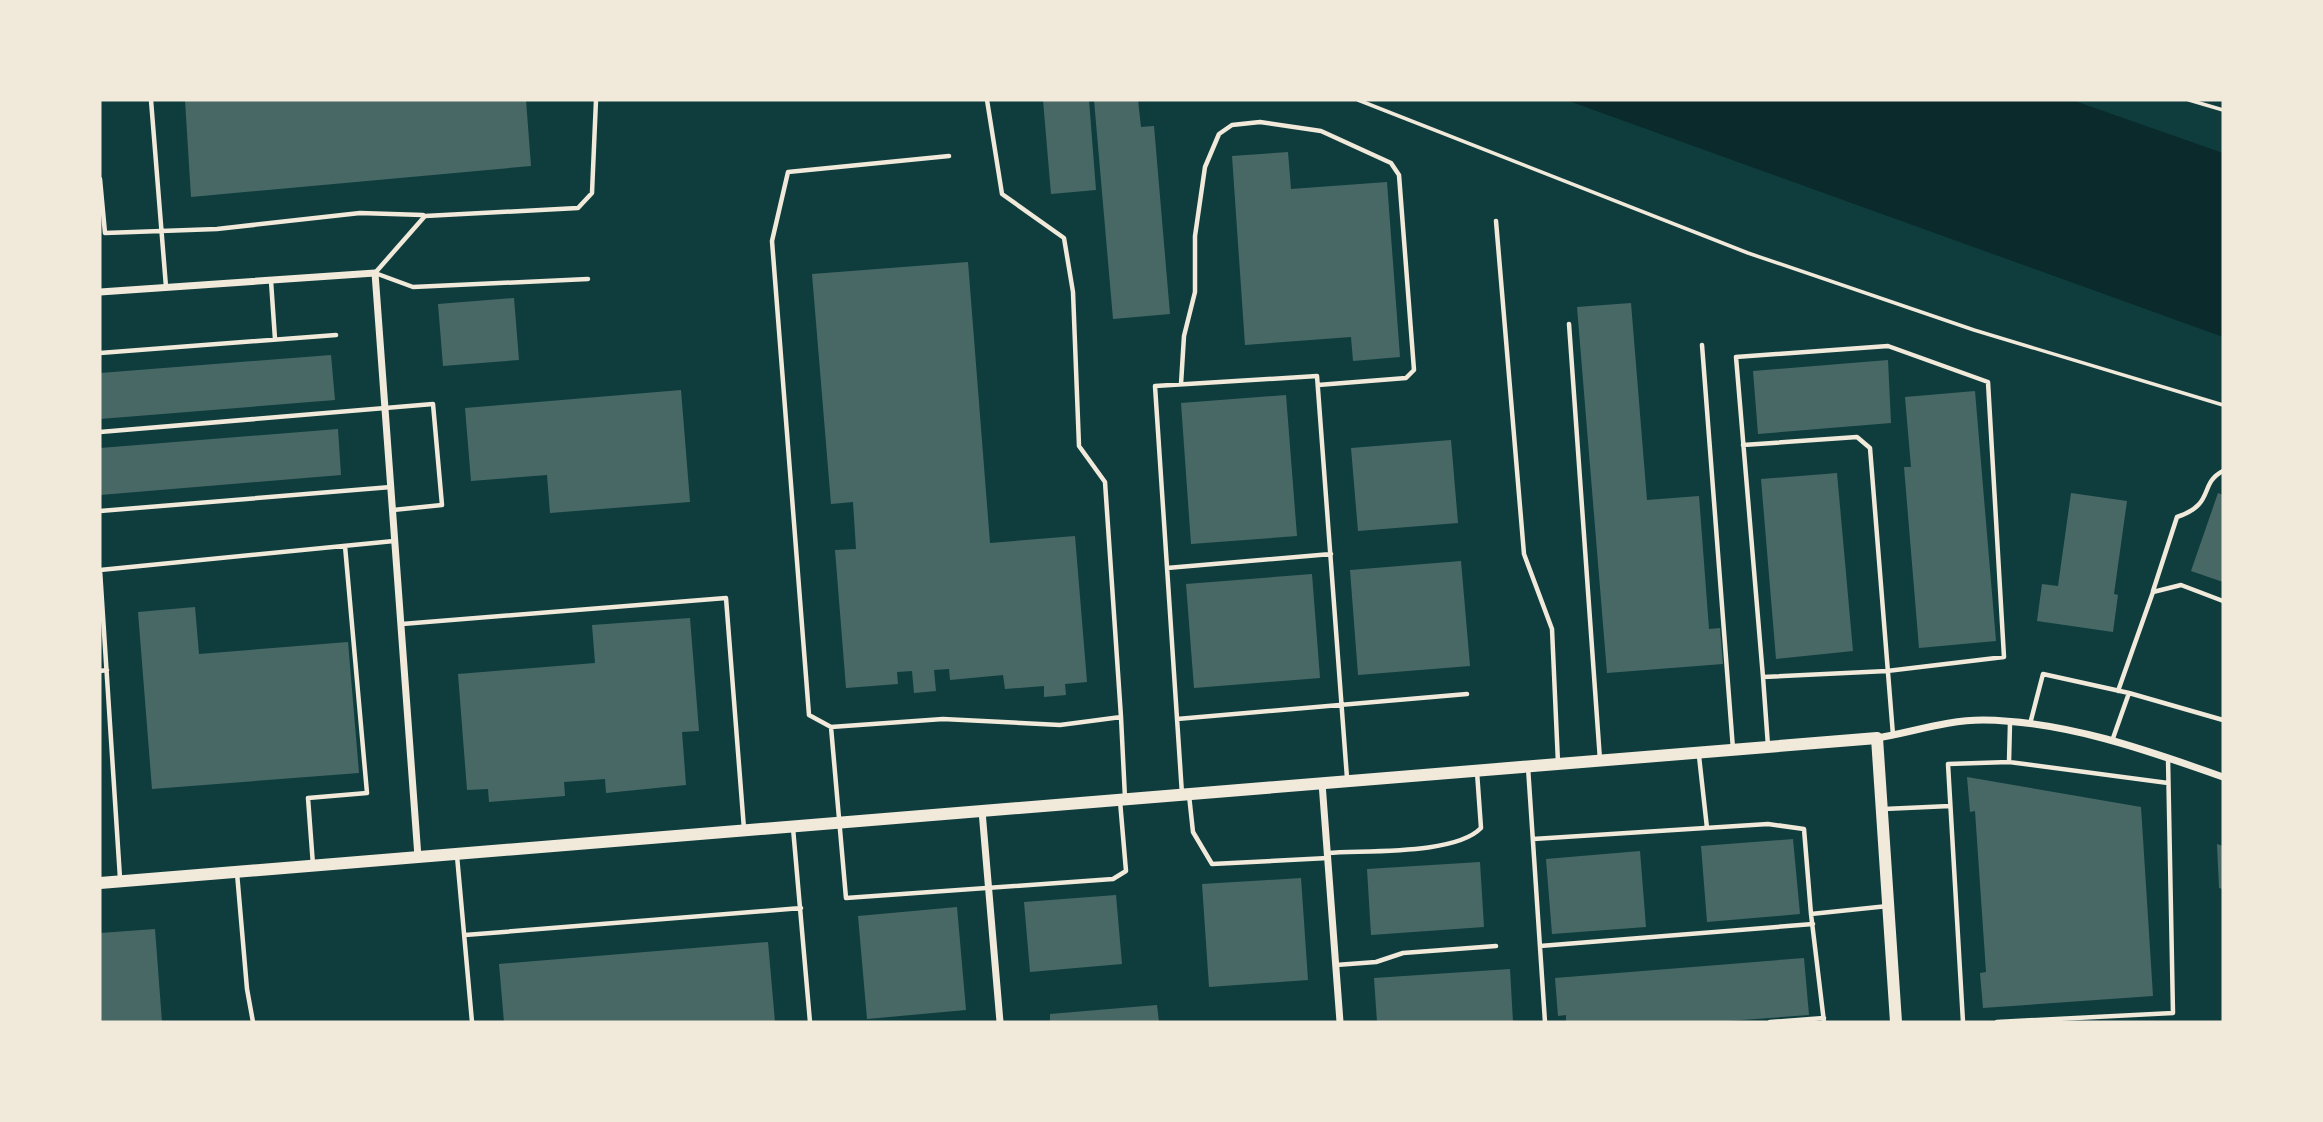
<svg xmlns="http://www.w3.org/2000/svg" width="2323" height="1122" viewBox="0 0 2323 1122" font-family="'Nunito Sans',sans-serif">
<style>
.water{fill:#0a2a2b}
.building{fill:#486865}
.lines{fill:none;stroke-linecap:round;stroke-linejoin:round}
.path{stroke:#f1e9da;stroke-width:3.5}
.service{stroke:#f1e9da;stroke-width:4.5}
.minor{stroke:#f1e9da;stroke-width:7}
.tertiary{stroke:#f1e9da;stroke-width:12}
</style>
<rect width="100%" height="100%" fill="#0f3d3e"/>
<path class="water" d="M1566,100h506l151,53v184z"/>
<path class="building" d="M185,100h341l5,66 -340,31z
M1043,100h46l7,90 -45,4z
M1094,100h44l3,27 13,-1 16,188 -57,5z
M1288,152l3,37 96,-7 13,175 -47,4 -2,-24 -106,8 -13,-189z
M968,262l22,281 85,-7 12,146 -22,2 1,11 -22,2v-11l-39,3 -2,-14 -53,5 -1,-11 -15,1 2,21 -22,2 -2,-22 -15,1 1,12 -52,4 -11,-138 21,-1 -3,-47 -22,2 -19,-230z
M514,298l5,62 -76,6 -5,-62z
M1631,303l16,197 52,-4 10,133 11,-1 3,36 -116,9 -30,-366z
M331,355l4,45 -235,19v-46z
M1888,360l3,63 -133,11 -5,-63z
M681,390l9,112 -140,11 -3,-38 -76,6 -6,-73z
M1975,391l21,250 -77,7 -15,-181h7l-6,-70z
M1286,395l11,141 -106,8 -10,-141z
M338,429l3,46 -241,20v-47z
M1451,440l7,83 -100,8 -7,-83z
M1837,473l16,178 -77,8 -15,-180z
M2071,493l56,8 -13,93 4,1 -5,37 -76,-11 5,-37 16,2z
M2218,493l5,2v87l-32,-11z
M1461,561l9,105 -112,9 -8,-105z
M1312,574l8,104 -126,10 -8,-104z
M195,607l4,47 149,-12 11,131 -207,16 -14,-177z
M690,618l9,113 -17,1 4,53 -80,8 -1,-14 -41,3 1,14 -76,6 -1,-13 -21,1 -9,-116 137,-11 -3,-38z
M1967,777l174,30 12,189 -170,12 -3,-35 6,-1 -11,-161 -5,1z
M1793,839l7,75 -93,8 -6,-76z
M2217,844l6,2v43l-4,-1z
M1640,851l6,76 -94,7 -6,-75z
M1480,862l4,65 -113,8 -4,-66z
M1301,878l7,102 -99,7 -7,-103z
M1116,895l6,69 -92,8 -6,-70z
M957,907l9,103 -99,9 -9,-103z
M155,929l7,93h-62v-89z
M768,942l7,80h-271l-5,-58z
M1804,958l5,57 -95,7h-148v-7l-8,1 -3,-38z
M1510,969l3,53h-136l-3,-44z
M1157,1005l2,17h-109v-8z"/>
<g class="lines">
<path class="path" d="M1358,100l390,153 226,77 249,75
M2189,100l34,10"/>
<path class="service" d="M151,100l15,187
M987,100l15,94 62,44 9,54 6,154 26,36 16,235
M100,179l5,54 112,-4 143,-16 63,2
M1496,221l28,333 28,75 6,134
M588,279l-175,8 -38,-14 50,-57 153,-8 14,-15 4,-93
M271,281l4,58
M1569,324l31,436
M1702,345l31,404
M1888,346l100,36 16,275 -117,14 -124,6 -27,-320z
M100,353l236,-18
M1181,384l3,-48 11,-44v-56l10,-69 14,-33 13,-9 28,-3 61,9 70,32 8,12 15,195 -8,8 -88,7
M100,432l333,-28 9,101 -49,5
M1743,445l114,-8 13,11 23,287
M100,511l291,-24
M1167,568l164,-14
M2153,591l24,-74c39,-13 21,-33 46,-46
M402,624l324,-26 18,231
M100,671l7,-1
M1763,677l5,69
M2118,691l35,-99 28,-7 42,16
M2129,693l94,27
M1177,719l290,-25
M2010,723l-1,39 159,21
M2030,724l13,-50 86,19 -17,48
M831,727l-22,-12 -37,-474 16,-69 161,-16
M1699,756l8,72
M1528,767l17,255
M1182,794l-27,-408 162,-10 30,402
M1189,795l4,37 19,32 116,-6
M1120,801l6,70 -13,8 -267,19 -15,-171 112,-8 117,6 61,-8 4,81
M1884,809l66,-3
M793,828l17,194
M1533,839l235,-15 36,5 7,85
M1328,853c38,-3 127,2 153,-25l-4,-56
M457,856l15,166
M313,865l-5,-67 59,-5 -22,-247
M237,873l10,116 6,33
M120,878l-20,-308 294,-29
M465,935l336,-27
M1540,946l273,-22
M1336,965l40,-3 27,-9 93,-7
M1770,1022l54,-4
M1824,1022l-13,-108 77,-8
M1963,1022l-15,-258 61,-2
M1997,1022l176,-9 -5,-255"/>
<path class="minor" d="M100,292l275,-19 43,584
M1877,738c36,-6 70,-18 106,-18 82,1 164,30 240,57
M1322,783l18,239
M982,811l18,211"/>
<path class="tertiary" d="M100,883l1777,-145 19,284"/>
</g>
<rect width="2323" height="1122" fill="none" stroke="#f1e9da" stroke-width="203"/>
</svg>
